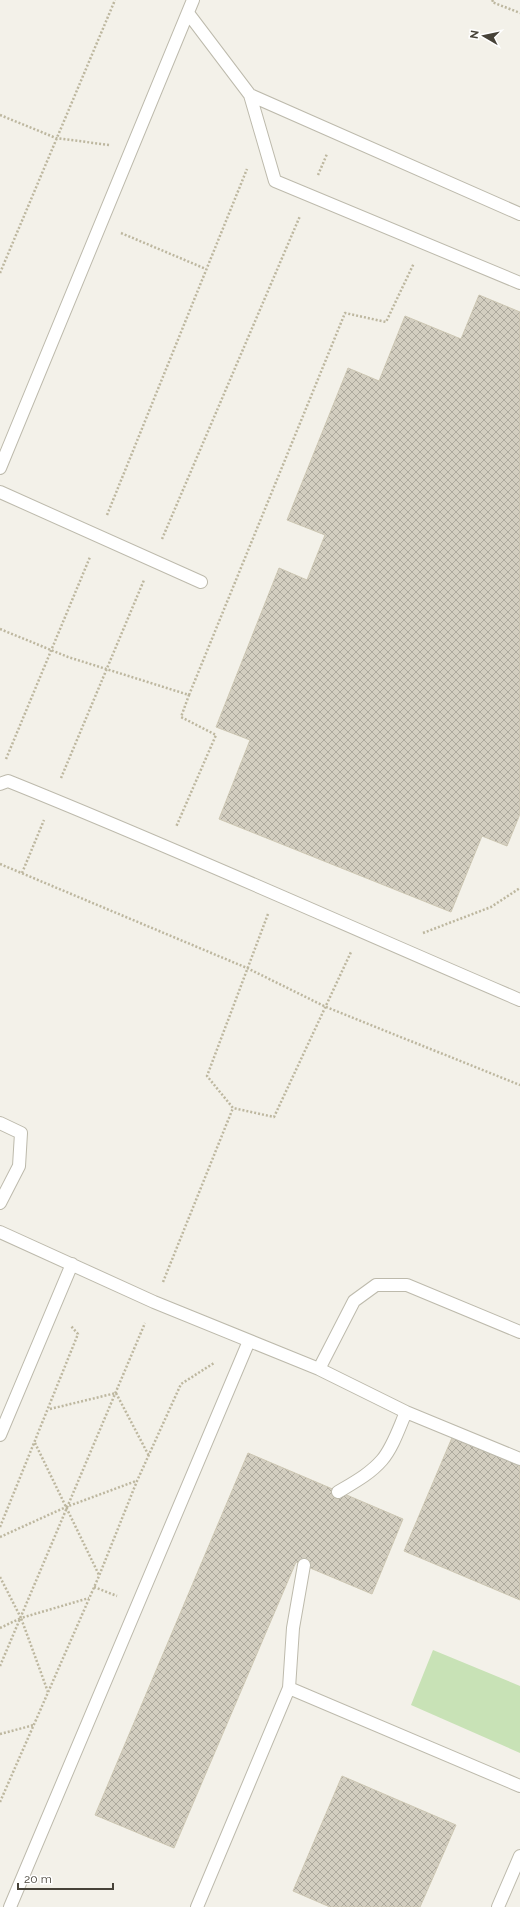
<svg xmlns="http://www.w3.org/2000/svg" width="520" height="1907" viewBox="0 0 520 1907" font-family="Raleway,sans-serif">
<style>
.garden{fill:#c8e2b6}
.building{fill:url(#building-cross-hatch);stroke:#cdc7b3}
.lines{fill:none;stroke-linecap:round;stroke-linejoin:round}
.lane-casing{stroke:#bdbaac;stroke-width:14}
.path{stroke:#bdb79f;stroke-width:2.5;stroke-dasharray:2 2;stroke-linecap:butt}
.lane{stroke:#fff;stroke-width:12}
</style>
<defs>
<pattern id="building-cross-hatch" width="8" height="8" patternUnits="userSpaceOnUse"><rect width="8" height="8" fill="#d3cec0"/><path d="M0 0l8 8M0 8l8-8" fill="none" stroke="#ada99d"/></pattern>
</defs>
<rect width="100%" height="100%" fill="#f3f1e9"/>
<path class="garden" d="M433,1650l87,36v67l-109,-48z"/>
<path class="building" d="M479,295l41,17v502l-13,32 -25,-10 -31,76 -232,-93 31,-79 -34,-13 63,-159 28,12 18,-45 -38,-15 61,-152 31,13 26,-65 56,23z
M454,1433l66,29v138l-116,-49z
M248,1453l155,66 -31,75 -76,-32 -122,286 -79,-33z
M342,1776l114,49 -36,82h-90l-37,-16z"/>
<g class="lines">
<g class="lane-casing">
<path id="lane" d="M188,13l62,82 270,119
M250,95l25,86 245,102
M0,468l193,-468
M0,492l201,90
M0,784l8,-3c172,69 341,146 512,219
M0,1123l21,10 -2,33 -19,37
M0,1232l154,70 165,67 87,43 114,47
M319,1369l35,-68 22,-16h31l113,47
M0,1435l72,-171
M338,1492c15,-9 32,-18 44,-32 11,-13 17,-32 24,-48
M289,1688l4,-60 11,-63
M10,1907l239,-566
M197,1907l92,-219 231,98
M498,1907l22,-51"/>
</g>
<path class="path" d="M493,0l-1,2 28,11
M0,115l56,23 53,7
M318,175l9,-21
M121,233l85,36
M0,273l115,-273
M107,515l140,-346
M162,539l138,-323
M0,629l68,28 121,38 -8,22 35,18 -40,92
M189,695l156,-382 41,9 28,-59
M6,759l84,-202
M61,778l83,-198
M0,864l247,104 79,39 194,78
M22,873l22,-53
M268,914l-61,162 26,32 41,9 77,-165
M423,933l68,-26 29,-19
M163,1282l70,-174
M50,1409l66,-16 33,63
M35,1443l64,132
M0,1527l78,-193 -7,-8
M0,1537l66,-30 70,-26
M0,1577l21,41 68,-20
M94,1587l23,9
M0,1628l21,-10 27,74
M0,1666l145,-343
M0,1734l34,-9
M0,1802l99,-226 38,-95 44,-97 33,-21"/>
<use href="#lane" class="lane"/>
</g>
<g transform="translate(484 36) rotate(279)" stroke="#ffffff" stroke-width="3" paint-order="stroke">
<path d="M0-3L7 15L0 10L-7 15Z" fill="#464238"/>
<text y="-6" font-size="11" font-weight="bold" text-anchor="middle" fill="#464238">N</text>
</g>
<path d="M18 1883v6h95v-6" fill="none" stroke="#464238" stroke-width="2"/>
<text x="24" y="1883" font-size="12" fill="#464238" stroke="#ffffff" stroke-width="3" paint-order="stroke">20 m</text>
</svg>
